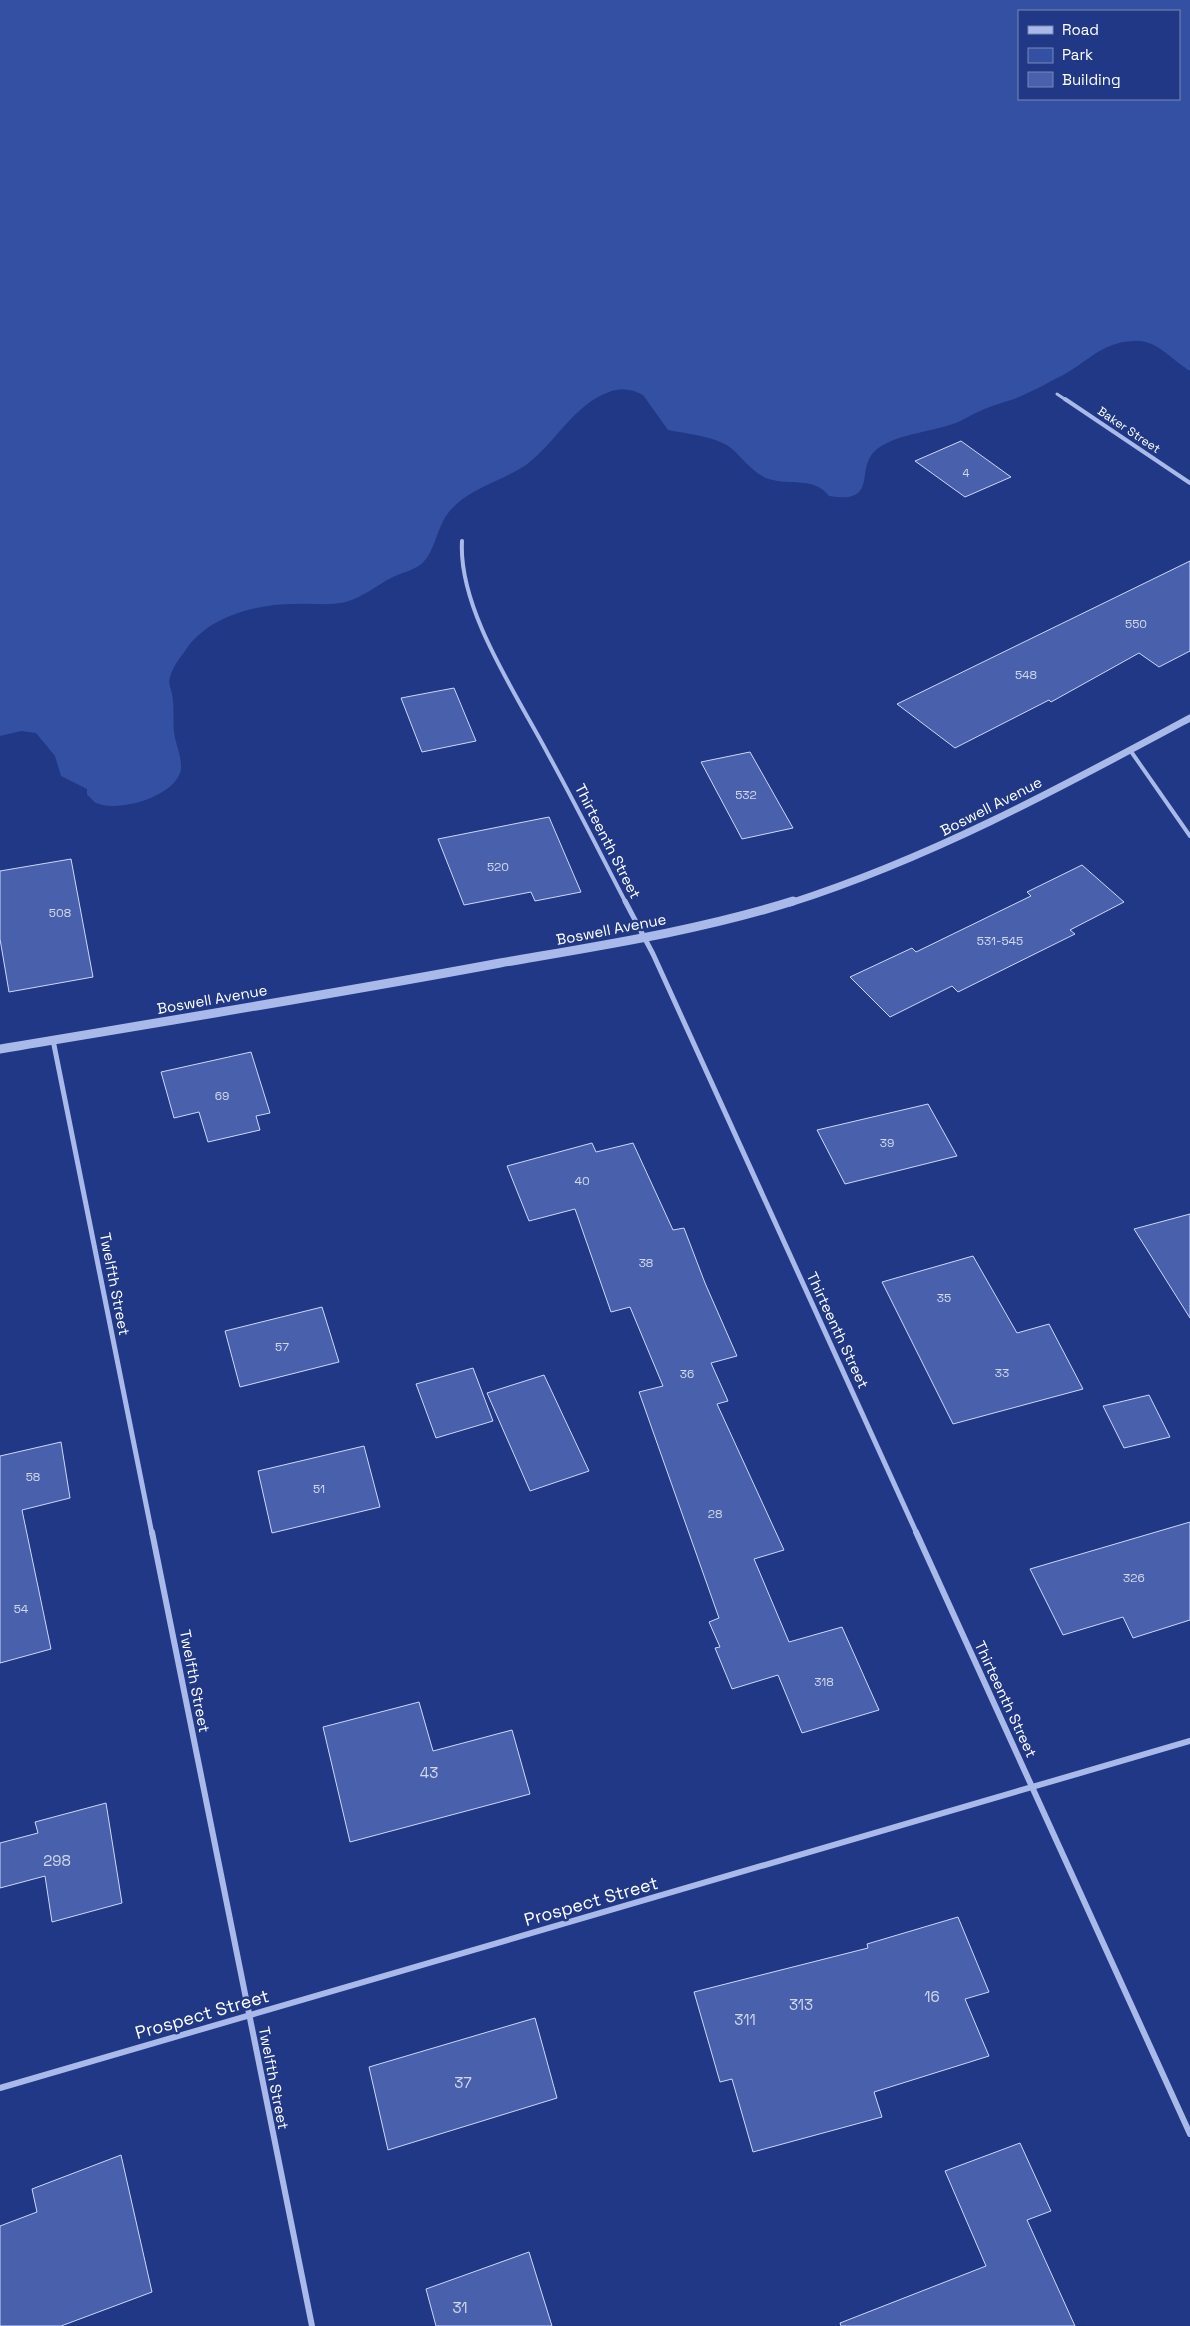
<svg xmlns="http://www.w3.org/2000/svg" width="1190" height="2326" viewBox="0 0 1190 2326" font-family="'Space Grotesk',sans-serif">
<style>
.green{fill:#3450a2;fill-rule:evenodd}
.building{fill:#4961ad;stroke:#cdd8f7}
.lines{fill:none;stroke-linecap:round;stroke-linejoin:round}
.minor-far3{stroke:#a9b9e9;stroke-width:3}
.minor-far2{stroke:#a9b9e9;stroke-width:4}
.minor-far1{stroke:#a9b9e9;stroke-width:5}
.minor{stroke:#a9b9e9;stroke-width:6}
.tertiary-far1{stroke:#a9b9e9;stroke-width:7}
.tertiary{stroke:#a9b9e9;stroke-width:9}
.labels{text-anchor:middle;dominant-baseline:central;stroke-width:5;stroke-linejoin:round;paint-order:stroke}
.far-number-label{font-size:11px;fill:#d2d8ea}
.far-street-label{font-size:12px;fill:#fff;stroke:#203885}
.number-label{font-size:12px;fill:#d2d8ea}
.street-label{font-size:15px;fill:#fff;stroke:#203885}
.near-number-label{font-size:15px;fill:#d2d8ea}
.near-street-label{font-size:18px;fill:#fff;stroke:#203885}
</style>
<rect width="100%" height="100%" fill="#203885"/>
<path class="green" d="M0,0h1190v371c-17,-10 -34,-32 -56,-30 -35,1 -48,24 -77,37 -12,7 -25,13 -38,19 -13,5 -27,8 -39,14 -8,3 -16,9 -24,12 -24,9 -54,10 -76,24 -29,18 3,58 -51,49 -16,-20 -38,-10 -60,-17 -16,-5 -26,-21 -38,-31 -16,-12 -44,-14 -63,-18l-25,-35c-10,-6 -23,-8 -34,-3 -36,13 -54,52 -83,73 -25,17 -62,24 -80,51 -9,13 -12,39 -26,49 -8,6 -20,8 -29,13 -15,8 -28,19 -45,24 -18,4 -34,1 -52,2 -37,0 -84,12 -107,44 -6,9 -15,19 -17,30 -2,5 1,11 2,16 3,14 0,29 3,44 2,8 7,22 6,31 -4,27 -62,44 -85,34 -3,-2 -6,-6 -9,-8v-6l-26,-13 -6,-20 -19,-23 -15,-2 -21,5zM1179,11v88h-160v-88z"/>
<path class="building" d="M961,441l50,36 -46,20 -50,-36z
M1190,561v90l-31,16 -20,-14 -88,49 -2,-2 -94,48 -58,-44z
M454,688l22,53 -54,11 -21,-54z
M750,752l43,76 -51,11 -41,-77z
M549,817l32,75 -46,9 -4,-9 -67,13 -26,-66z
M71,859l22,118 -84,15 -9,-53v-68z
M1082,865l42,37 -54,28 5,4 -117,58 -6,-6 -62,31 -40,-40 62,-29 4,4 115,-56 -4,-4z
M251,1052l19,61 -14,3 4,14 -52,12 -9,-30 -25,6 -13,-46z
M928,1104l29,52 -112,28 -28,-54z
M592,1143l4,9 37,-9 40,87 11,-2 21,55 32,73 -26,7 17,38 -11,3 67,146 -30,9 35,83 53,-15 37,83 -77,23 -24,-58 -46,14 -17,-41 5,-1 -11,-25 10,-4 -80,-226 24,-6 -33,-79 -19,5 -36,-103 -46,12 -22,-55z
M1190,1214v104l-56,-89z
M973,1256l44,77 32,-9 34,65 -130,35 -71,-142z
M322,1307l17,55 -99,25 -15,-56z
M473,1368l20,53 -57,17 -20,-54z
M544,1375l45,96 -59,20 -43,-98z
M1149,1395l21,42 -46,11 -21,-42z
M61,1442l9,56 -48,12 29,139 -51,14v-207z
M364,1446l16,61 -108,26 -14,-62z
M1190,1522v98l-57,18 -10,-21 -60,18 -33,-66z
M419,1702l14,49 79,-21 18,64 -180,48 -27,-115z
M106,1803l16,100 -70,19 -7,-46 -45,12v-45l38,-10 -3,-11z
M958,1917l31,75 -24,7 24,57 -115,36 8,25 -129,35 -21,-73 -12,3 -26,-90 174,-44 -1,-4z
M535,2018l22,80 -169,52 -19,-83z
M1020,2143l31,68 -24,9 48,106h-234l-1,-3 146,-57 -41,-95z
M121,2155l31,137 -91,34h-61v-100l37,-14 -5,-23z
M529,2252l23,74h-116l-10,-37z"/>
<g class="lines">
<path class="minor-far3" d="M1057,394l9,6"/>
<path class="minor-far2" d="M1065,399l125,84
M462,541c-4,68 55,154 86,213 27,49 52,99 78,149
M1130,750l60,86"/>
<path class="minor-far1" d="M625,901l28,53 264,580
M53,1040l99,494"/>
<path class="minor" d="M152,1532l160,794
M916,1532l274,602
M0,2088l1190,-347"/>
<path class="tertiary-far1" d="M790,903c141,-45 270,-115 400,-185"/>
<path class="tertiary" d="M0,1049c167,-28 334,-55 500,-86 98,-17 198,-32 293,-62"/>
</g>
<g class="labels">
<g class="far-number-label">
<text x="966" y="473">4</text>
</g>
<g class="far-street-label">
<text transform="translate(1129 430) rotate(34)">Baker Street</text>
</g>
<g class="number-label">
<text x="1136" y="624">550</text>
<text x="1026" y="675">548</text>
<text x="746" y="795">532</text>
<text x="498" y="867">520</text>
<text x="60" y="913">508</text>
<text x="1000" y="941">531-545</text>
<text x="222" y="1096">69</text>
<text x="887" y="1143">39</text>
<text x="582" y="1181">40</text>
<text x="646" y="1263">38</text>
<text x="944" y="1298">35</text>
<text x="282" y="1347">57</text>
<text x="1002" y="1373">33</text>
<text x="687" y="1374">36</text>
<text x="33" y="1477">58</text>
<text x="319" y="1489">51</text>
<text x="715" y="1514">28</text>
<text x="1134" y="1578">326</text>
<text x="21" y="1609">54</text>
<text x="824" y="1682">318</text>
</g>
<g class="street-label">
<text transform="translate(991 806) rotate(-27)">Boswell Avenue</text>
<text transform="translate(608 841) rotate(63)">Thirteenth Street</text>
<text transform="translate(611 929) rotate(-11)">Boswell Avenue</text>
<text transform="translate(212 999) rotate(-10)">Boswell Avenue</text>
<text transform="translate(115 1284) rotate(79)">Twelfth Street</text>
<text transform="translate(838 1330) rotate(65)">Thirteenth Street</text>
<text transform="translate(195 1681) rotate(79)">Twelfth Street</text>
<text transform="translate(1006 1699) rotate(65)">Thirteenth Street</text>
<text transform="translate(274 2078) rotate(79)">Twelfth Street</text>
</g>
<g class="near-number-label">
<text x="429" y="1772">43</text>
<text x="57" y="1860">298</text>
<text x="932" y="1996">16</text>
<text x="801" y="2004">313</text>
<text x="745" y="2019">311</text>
<text x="463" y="2082">37</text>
<text x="460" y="2307">31</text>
</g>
<g class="near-street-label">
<text transform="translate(591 1901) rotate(-16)">Prospect Street</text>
<text transform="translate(202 2014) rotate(-16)">Prospect Street</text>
</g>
</g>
<rect x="1018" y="10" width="162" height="90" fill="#203885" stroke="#7988b6"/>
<rect x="1028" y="26" width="25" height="8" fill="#a9b9e9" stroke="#7988b6"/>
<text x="1062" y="35" font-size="15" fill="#ffffff">Road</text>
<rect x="1028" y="48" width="25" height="15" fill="#3450a2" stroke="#7988b6"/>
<text x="1062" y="60" font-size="15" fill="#ffffff">Park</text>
<rect x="1028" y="72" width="25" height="15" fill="#4961ad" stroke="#7988b6"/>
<text x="1062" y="85" font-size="15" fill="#ffffff">Building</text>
</svg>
